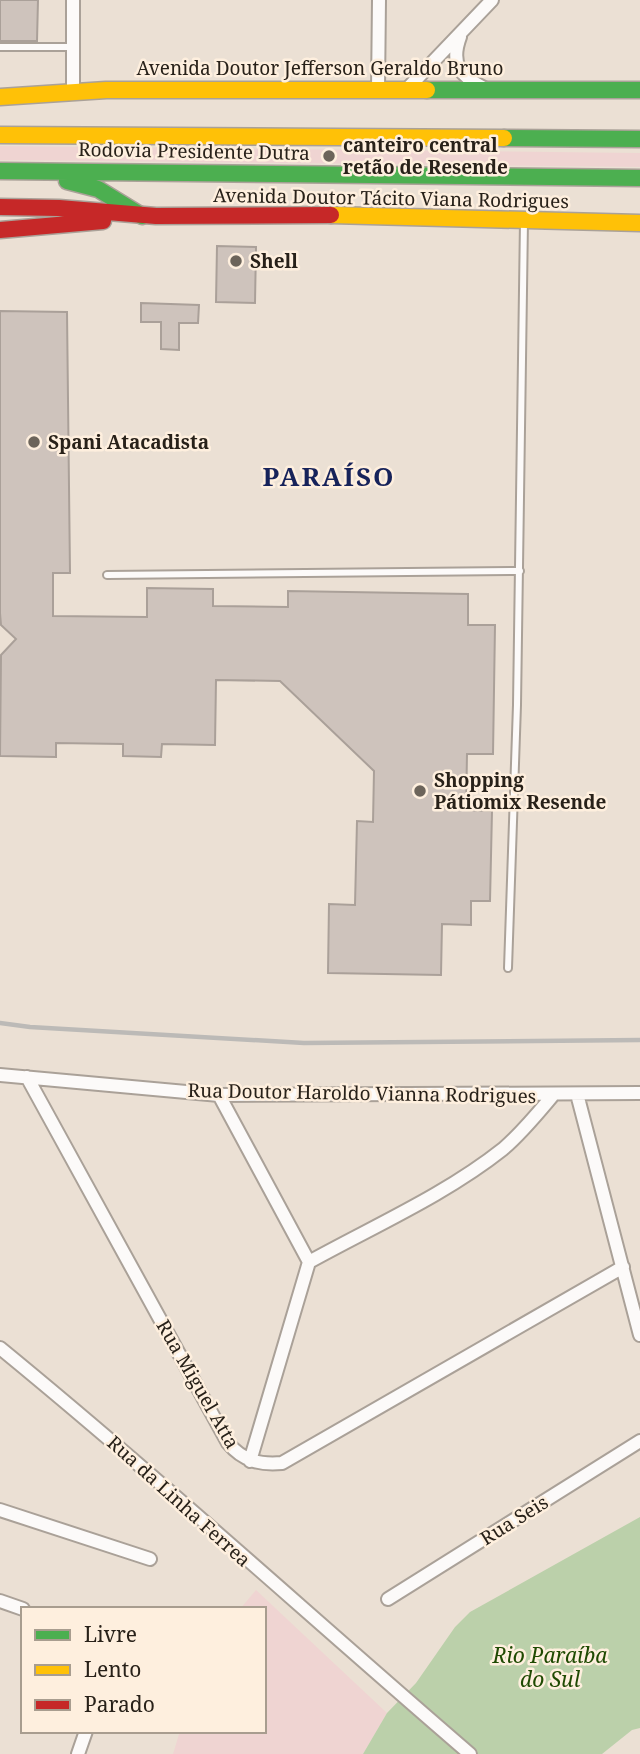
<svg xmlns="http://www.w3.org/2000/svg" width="640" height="1754" viewBox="0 0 640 1754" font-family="'Noto Serif',serif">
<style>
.green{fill:#efd4d2}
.water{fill:#bbd0aa}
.building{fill:#cec3bc;stroke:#aaa099;stroke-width:2}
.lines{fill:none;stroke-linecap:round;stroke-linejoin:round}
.lane-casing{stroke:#aaa198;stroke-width:10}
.street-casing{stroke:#aaa198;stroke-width:16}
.fast-casing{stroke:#aaa198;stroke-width:19}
.slow-casing{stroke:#aaa198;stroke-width:19}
.jam-casing{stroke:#aaa198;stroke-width:19}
.lane{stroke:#fcfaf9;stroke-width:6}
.street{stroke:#fcfaf9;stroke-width:12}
.fast{stroke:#4caf50;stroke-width:16}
.slow{stroke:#ffc107;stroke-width:16}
.jam{stroke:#c62828;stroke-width:16}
.rail{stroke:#bcbab7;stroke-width:4.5}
.poi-dot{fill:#6c645a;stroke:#feefde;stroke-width:2.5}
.labels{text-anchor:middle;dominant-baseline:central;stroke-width:5;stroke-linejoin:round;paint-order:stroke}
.street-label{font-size:19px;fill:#282119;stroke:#feefde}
.poi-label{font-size:19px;font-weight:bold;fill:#282119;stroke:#feefde;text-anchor:start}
.water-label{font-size:21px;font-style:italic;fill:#1f4a02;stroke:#feefde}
.district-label{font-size:26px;font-weight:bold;letter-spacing:2px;fill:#17235a;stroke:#feefde}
</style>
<rect width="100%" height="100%" fill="#ebe0d4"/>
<path class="green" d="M0,146l640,7v14l-640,-7z
M256,1590l131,123 -24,41h-190l7,-23h84v-122h-24z"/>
<path class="water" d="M640,1517v211l-8,2 -30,24h-239l24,-41 29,-30 39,-56 15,-15z"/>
<path class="building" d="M0,0h38l-1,41h-37z
M217,246l39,1 -1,56 -39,-1z
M141,303l58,2 -1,18h-19v27l-18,-1v-27h-20z
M0,311l67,1 3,261h-17v43l94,1v-29l66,1v17l75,1v-16l180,3v31h27l-2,129h-26l-1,56 26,1 -2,90h-19v24l-29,-1 -1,51 -113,-2 1,-69 26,1 2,-84 16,1 1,-51 -94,-90 -64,-1 -1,65 -53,-1 -1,13 -38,-1v-12l-67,-1v14l-56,-1 1,-101 15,-16 -15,-14 -1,-12z"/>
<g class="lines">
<g class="lane-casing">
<path id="lane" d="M0,47h73
M107,575l413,-4
M508,968l9,-263 7,-484"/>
</g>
<g class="street-casing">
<path id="street" d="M460,37c-10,27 0,39 24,51
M408,88l84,-88
M378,90l1,-90
M73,91v-91
M0,1075l219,20 421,-2
M27,1077l201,366c15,18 32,22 54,20l341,-196
M577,1094l63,241
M219,1095l90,167c65,-36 136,-67 194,-113 19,-16 35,-36 51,-55
M0,1348c160,131 313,271 470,406
M250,1461l59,-199
M0,1510l150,49
M388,1599l252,-158
M0,1601l23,8
M78,1754l8,-23"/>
</g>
<g class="fast-casing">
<path id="fast" d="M427,90h213
M504,138l136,1
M0,171l640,7
M67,181l31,8 44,27"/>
</g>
<g class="slow-casing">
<path id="slow" d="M0,97l106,-7h321
M0,135l504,3
M331,215l309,8"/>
</g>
<g class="jam-casing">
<path id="jam" d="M0,207l59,1 97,8 175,-1
M0,230l103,-9"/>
</g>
<use href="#lane" class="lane"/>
<use href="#street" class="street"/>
<use href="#fast" class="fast"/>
<use href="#slow" class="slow"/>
<use href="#jam" class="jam"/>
<path class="rail" d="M0,1023l30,4 274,16 336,-3"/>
</g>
<g class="poi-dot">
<circle cx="329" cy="156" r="7"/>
<circle cx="236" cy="261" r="7"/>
<circle cx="34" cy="442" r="7"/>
<circle cx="420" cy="791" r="7"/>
</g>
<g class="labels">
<g class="street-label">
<text x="320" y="68">Avenida Doutor Jefferson Geraldo Bruno</text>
<text transform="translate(194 151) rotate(1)">Rodovia Presidente Dutra</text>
<text transform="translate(391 198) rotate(1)">Avenida Doutor Tácito Viana Rodrigues</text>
<text transform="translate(362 1093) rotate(1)">Rua Doutor Haroldo Vianna Rodrigues</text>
<text transform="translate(198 1384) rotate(60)">Rua Miguel Atta</text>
<text transform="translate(179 1501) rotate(42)">Rua da Linha Ferrea</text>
<text transform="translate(514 1520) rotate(-32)">Rua Seis</text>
</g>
<g class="poi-label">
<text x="343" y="145">canteiro central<tspan x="343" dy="22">retão de Resende</tspan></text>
<text x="250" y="261">Shell</text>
<text x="48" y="442">Spani Atacadista</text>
<text x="434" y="780">Shopping<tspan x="434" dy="22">Pátiomix Resende</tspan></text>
</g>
<g class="water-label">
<text x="550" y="1655">Rio Paraíba<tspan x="550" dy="24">do Sul</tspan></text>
</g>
<g class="district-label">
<text x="329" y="476">PARAÍSO</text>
</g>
</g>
<rect x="21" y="1607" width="245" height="126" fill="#feefde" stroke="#a89d8f" stroke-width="2"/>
<rect x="35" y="1630" width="35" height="10" fill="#4caf50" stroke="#a89d8f" stroke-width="2"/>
<text x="84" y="1642" font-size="21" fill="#282119">Livre</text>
<rect x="35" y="1665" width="35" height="10" fill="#ffc107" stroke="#a89d8f" stroke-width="2"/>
<text x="84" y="1677" font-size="21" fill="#282119">Lento</text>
<rect x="35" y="1700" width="35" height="10" fill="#c62828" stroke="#a89d8f" stroke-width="2"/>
<text x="84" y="1712" font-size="21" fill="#282119">Parado</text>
</svg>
